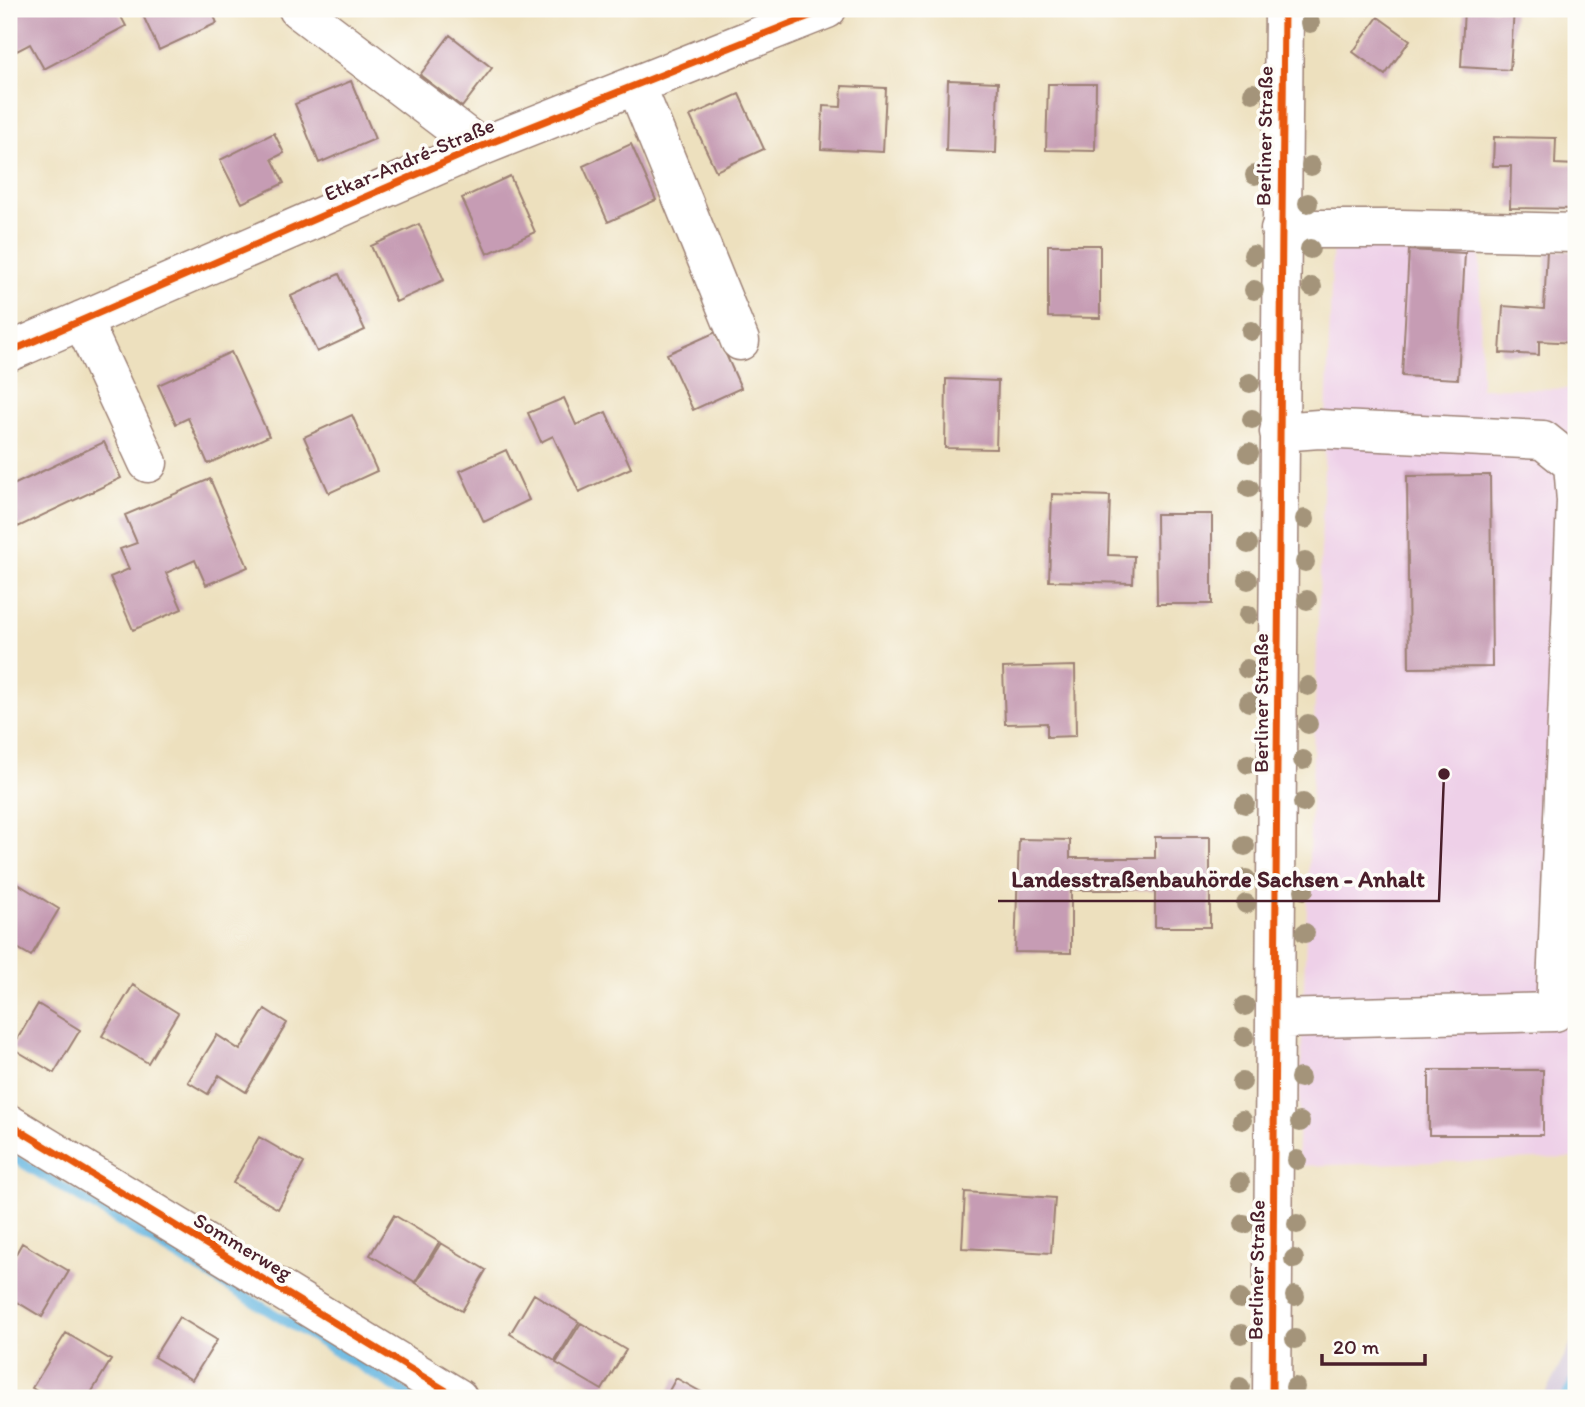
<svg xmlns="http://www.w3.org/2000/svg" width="1585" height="1407" viewBox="0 0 1585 1407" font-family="Itim,sans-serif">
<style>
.built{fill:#eed0e8}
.industrial{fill:#ccbed4}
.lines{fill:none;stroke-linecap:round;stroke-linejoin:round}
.stream{stroke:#67b7e1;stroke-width:10}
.building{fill:#c69cb4}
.minor-casing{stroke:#9c8074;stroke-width:41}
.minor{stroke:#fff;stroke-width:38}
.cycleway-casing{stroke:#fdfcf7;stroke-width:11}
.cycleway{stroke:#e8590c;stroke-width:7}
.tree{fill:#a4947a}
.labels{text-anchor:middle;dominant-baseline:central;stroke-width:7;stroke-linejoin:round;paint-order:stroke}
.street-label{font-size:21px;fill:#4a1f2b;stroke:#fdfcf7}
.leader{fill:none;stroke:#4a1f2b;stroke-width:2.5}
.callout-dot{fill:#4a1f2b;stroke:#fdfcf7;stroke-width:2.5}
.callout-label{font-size:23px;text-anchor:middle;font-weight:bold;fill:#4a1f2b;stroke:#fdfcf7;stroke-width:7;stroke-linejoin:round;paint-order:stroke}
</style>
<rect width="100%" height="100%" fill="#fdfcf7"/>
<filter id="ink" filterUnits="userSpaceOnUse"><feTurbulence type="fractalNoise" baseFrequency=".0143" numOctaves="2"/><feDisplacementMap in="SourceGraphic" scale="14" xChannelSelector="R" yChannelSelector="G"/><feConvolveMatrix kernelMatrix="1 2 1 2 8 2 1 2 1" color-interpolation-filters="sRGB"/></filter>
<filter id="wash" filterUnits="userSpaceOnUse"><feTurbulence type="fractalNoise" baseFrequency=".00686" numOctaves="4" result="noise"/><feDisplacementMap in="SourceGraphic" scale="28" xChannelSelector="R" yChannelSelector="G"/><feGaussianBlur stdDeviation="1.57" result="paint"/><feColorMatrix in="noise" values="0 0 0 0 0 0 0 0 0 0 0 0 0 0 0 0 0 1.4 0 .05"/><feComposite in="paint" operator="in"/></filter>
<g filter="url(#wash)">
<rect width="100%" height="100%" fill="#ede0be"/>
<path class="built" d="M1333,237l147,8 1,143 95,1v769l-279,8z"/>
<path class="industrial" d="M1576,1330v68h-33l27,-52z"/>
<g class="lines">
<path class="stream" d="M9,1155l405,243
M1566,1398l10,-20"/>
</g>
<g id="blocks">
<path class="building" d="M16,9h101l9,17 -82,43 -14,-25 -13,7 -8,-16v-23z
M140,9h71l6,14 -58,27z
M1464,9h50l-4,61 -49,-3z
M1378,17l32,23 -25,35 -32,-23z
M450,35l42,33 -30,39 -42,-32z
M948,80l50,2 -2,71 -50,-2z
M351,81l24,58 -56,24 -24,-59z
M1048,84h48l-1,67 -49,-1z
M842,86l44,2 -3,64 -62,-3 2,-43 18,1z
M739,94l25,55 -48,22 -26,-55z
M274,133l10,20 -12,6 12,24 -42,20 -22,-43z
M1494,137l62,1 -1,26 21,1v44l-66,-1 1,-42h-18z
M631,144l25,56 -48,22 -25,-56z
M510,176l25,56 -48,22 -25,-56z
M419,224l25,56 -48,22 -25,-56z
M1048,245h52v73l-52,-1z
M1409,250l56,3 -7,126 -56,-3z
M1547,250l29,1v92l-37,-2v14l-39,-2 3,-47 41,3z
M339,274l26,56 -48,22 -26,-56z
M716,332l25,56 -48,22 -26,-56z
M231,352l38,84 -61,28 -20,-46 -12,6 -18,-39z
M946,379l52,2 -2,68 -51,-1z
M564,398l12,27 30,-13 25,56 -52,24 -26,-56 -12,6 -13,-29z
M352,415l25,56 -48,22 -25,-56z
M104,442l17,36 -103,49 -9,-21v-19z
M506,450l23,50 -45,22 -24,-51z
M1490,475l2,192 -83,1 -2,-192z
M210,479l38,88 -42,18 -11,-25 -29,13 16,36 -49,21 -23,-53 19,-8 -9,-20 17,-6 -12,-28z
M1052,494l58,2 -2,59 26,1 -1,27 -84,-2z
M1156,514h56v90h-55z
M1075,666l1,70 -29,1v-14l-42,1 -2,-56z
M1155,837h55v90h-55v-37h-84v63l-56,-1 4,-113 51,1v18h85z
M10,879l49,30 -28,47 -22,-13z
M133,985l45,28 -30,50 -46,-27z
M38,1004l42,26 -26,43 -42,-25z
M265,1009l22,14 -41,69 -27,-17 -11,19 -20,-12 29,-47 23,15z
M1429,1070h114v65h-114z
M259,1137l45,26 -26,46 -45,-26z
M965,1192l90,6 -4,55 -89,-5z
M394,1215l45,27 -24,40 -45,-27z
M22,1243l47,28 -27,46 -33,-20v-31z
M441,1243l45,27 -24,41 -46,-28z
M534,1294l45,28 -24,39 -45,-27z
M179,1317l38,23 -25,40 -38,-23z
M581,1323l45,27 -24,40 -46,-27z
M66,1333l45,27 -23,38h-40l-16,-10z
M676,1378l36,20h-47z"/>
</g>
</g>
<g filter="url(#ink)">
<use href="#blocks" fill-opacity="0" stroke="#9c8074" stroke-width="2"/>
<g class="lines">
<g class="minor-casing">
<path id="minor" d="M298,9l182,138
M636,85l104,256
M1280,229h122l174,4
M82,320l66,143
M9,352l471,-205 347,-138
M1277,1019l278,-7 21,-511 -3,-37 -30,-24 -224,-11 -40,3
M9,1124l449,274
M1272,1398c6,-463 4,-926 12,-1389"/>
</g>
<use href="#minor" class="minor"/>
<g class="cycleway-casing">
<path id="cycleway" d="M9,352l471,-205 347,-138
M9,1124l449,274
M1272,1398c6,-463 4,-926 12,-1389"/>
</g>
<use href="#cycleway" class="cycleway"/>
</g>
<g class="tree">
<circle cx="1310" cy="23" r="10"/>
<circle cx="1253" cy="93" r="10"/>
<circle cx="1311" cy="166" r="10"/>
<circle cx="1255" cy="175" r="10"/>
<circle cx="1308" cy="203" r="10"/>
<circle cx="1310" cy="249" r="10"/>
<circle cx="1253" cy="255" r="10"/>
<circle cx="1312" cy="287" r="10"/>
<circle cx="1254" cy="290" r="10"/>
<circle cx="1251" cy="331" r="10"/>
<circle cx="1250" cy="383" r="10"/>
<circle cx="1252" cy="419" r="10"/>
<circle cx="1249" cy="453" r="10"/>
<circle cx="1249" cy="488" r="10"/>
<circle cx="1305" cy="519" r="10"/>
<circle cx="1248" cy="544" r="10"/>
<circle cx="1305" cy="562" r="10"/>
<circle cx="1248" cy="580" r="10"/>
<circle cx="1307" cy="600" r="10"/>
<circle cx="1248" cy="615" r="10"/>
<circle cx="1247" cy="669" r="10"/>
<circle cx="1308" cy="686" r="10"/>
<circle cx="1249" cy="702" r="10"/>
<circle cx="1308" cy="724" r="10"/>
<circle cx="1303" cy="760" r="10"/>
<circle cx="1248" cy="764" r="10"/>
<circle cx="1303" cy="803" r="10"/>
<circle cx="1245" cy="804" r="10"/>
<circle cx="1245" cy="846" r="10"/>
<circle cx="1246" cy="879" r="10"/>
<circle cx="1304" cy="890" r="10"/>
<circle cx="1246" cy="904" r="10"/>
<circle cx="1305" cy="933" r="10"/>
<circle cx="1245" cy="1006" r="10"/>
<circle cx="1244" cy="1037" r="10"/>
<circle cx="1300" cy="1078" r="10"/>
<circle cx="1242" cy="1082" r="10"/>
<circle cx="1242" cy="1120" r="10"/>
<circle cx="1300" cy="1122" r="10"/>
<circle cx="1297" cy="1160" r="10"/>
<circle cx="1240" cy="1182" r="10"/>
<circle cx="1244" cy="1224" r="10"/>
<circle cx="1297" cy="1224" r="10"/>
<circle cx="1294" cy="1259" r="10"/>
<circle cx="1295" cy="1296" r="10"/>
<circle cx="1240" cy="1299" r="10"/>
<circle cx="1241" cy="1334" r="10"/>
<circle cx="1295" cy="1339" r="10"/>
<circle cx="1240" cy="1387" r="10"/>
<circle cx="1295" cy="1387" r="10"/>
</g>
</g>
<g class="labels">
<g class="street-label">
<text transform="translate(1264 136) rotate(-89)">Berliner Straße</text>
<text transform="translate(409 159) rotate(-23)">Etkar-André-Straße</text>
<text transform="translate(1260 703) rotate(-90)">Berliner Straße</text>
<text transform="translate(243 1246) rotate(31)">Sommerweg</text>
<text transform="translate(1256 1270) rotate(-89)">Berliner Straße</text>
</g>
</g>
<path class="leader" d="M1444 774L1439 901H998"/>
<circle class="callout-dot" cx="1444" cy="774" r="7"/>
<g class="callout-label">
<text x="1218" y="887">Landesstraßenbauhörde Sachsen - Anhalt</text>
</g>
<rect width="1585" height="1407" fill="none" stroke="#fdfcf7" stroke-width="35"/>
<path d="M1322 1354v10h103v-10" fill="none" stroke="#4a1f2b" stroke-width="3.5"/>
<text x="1333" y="1354" font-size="21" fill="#4a1f2b" stroke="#fdfcf7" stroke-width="5" paint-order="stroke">20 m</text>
</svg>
